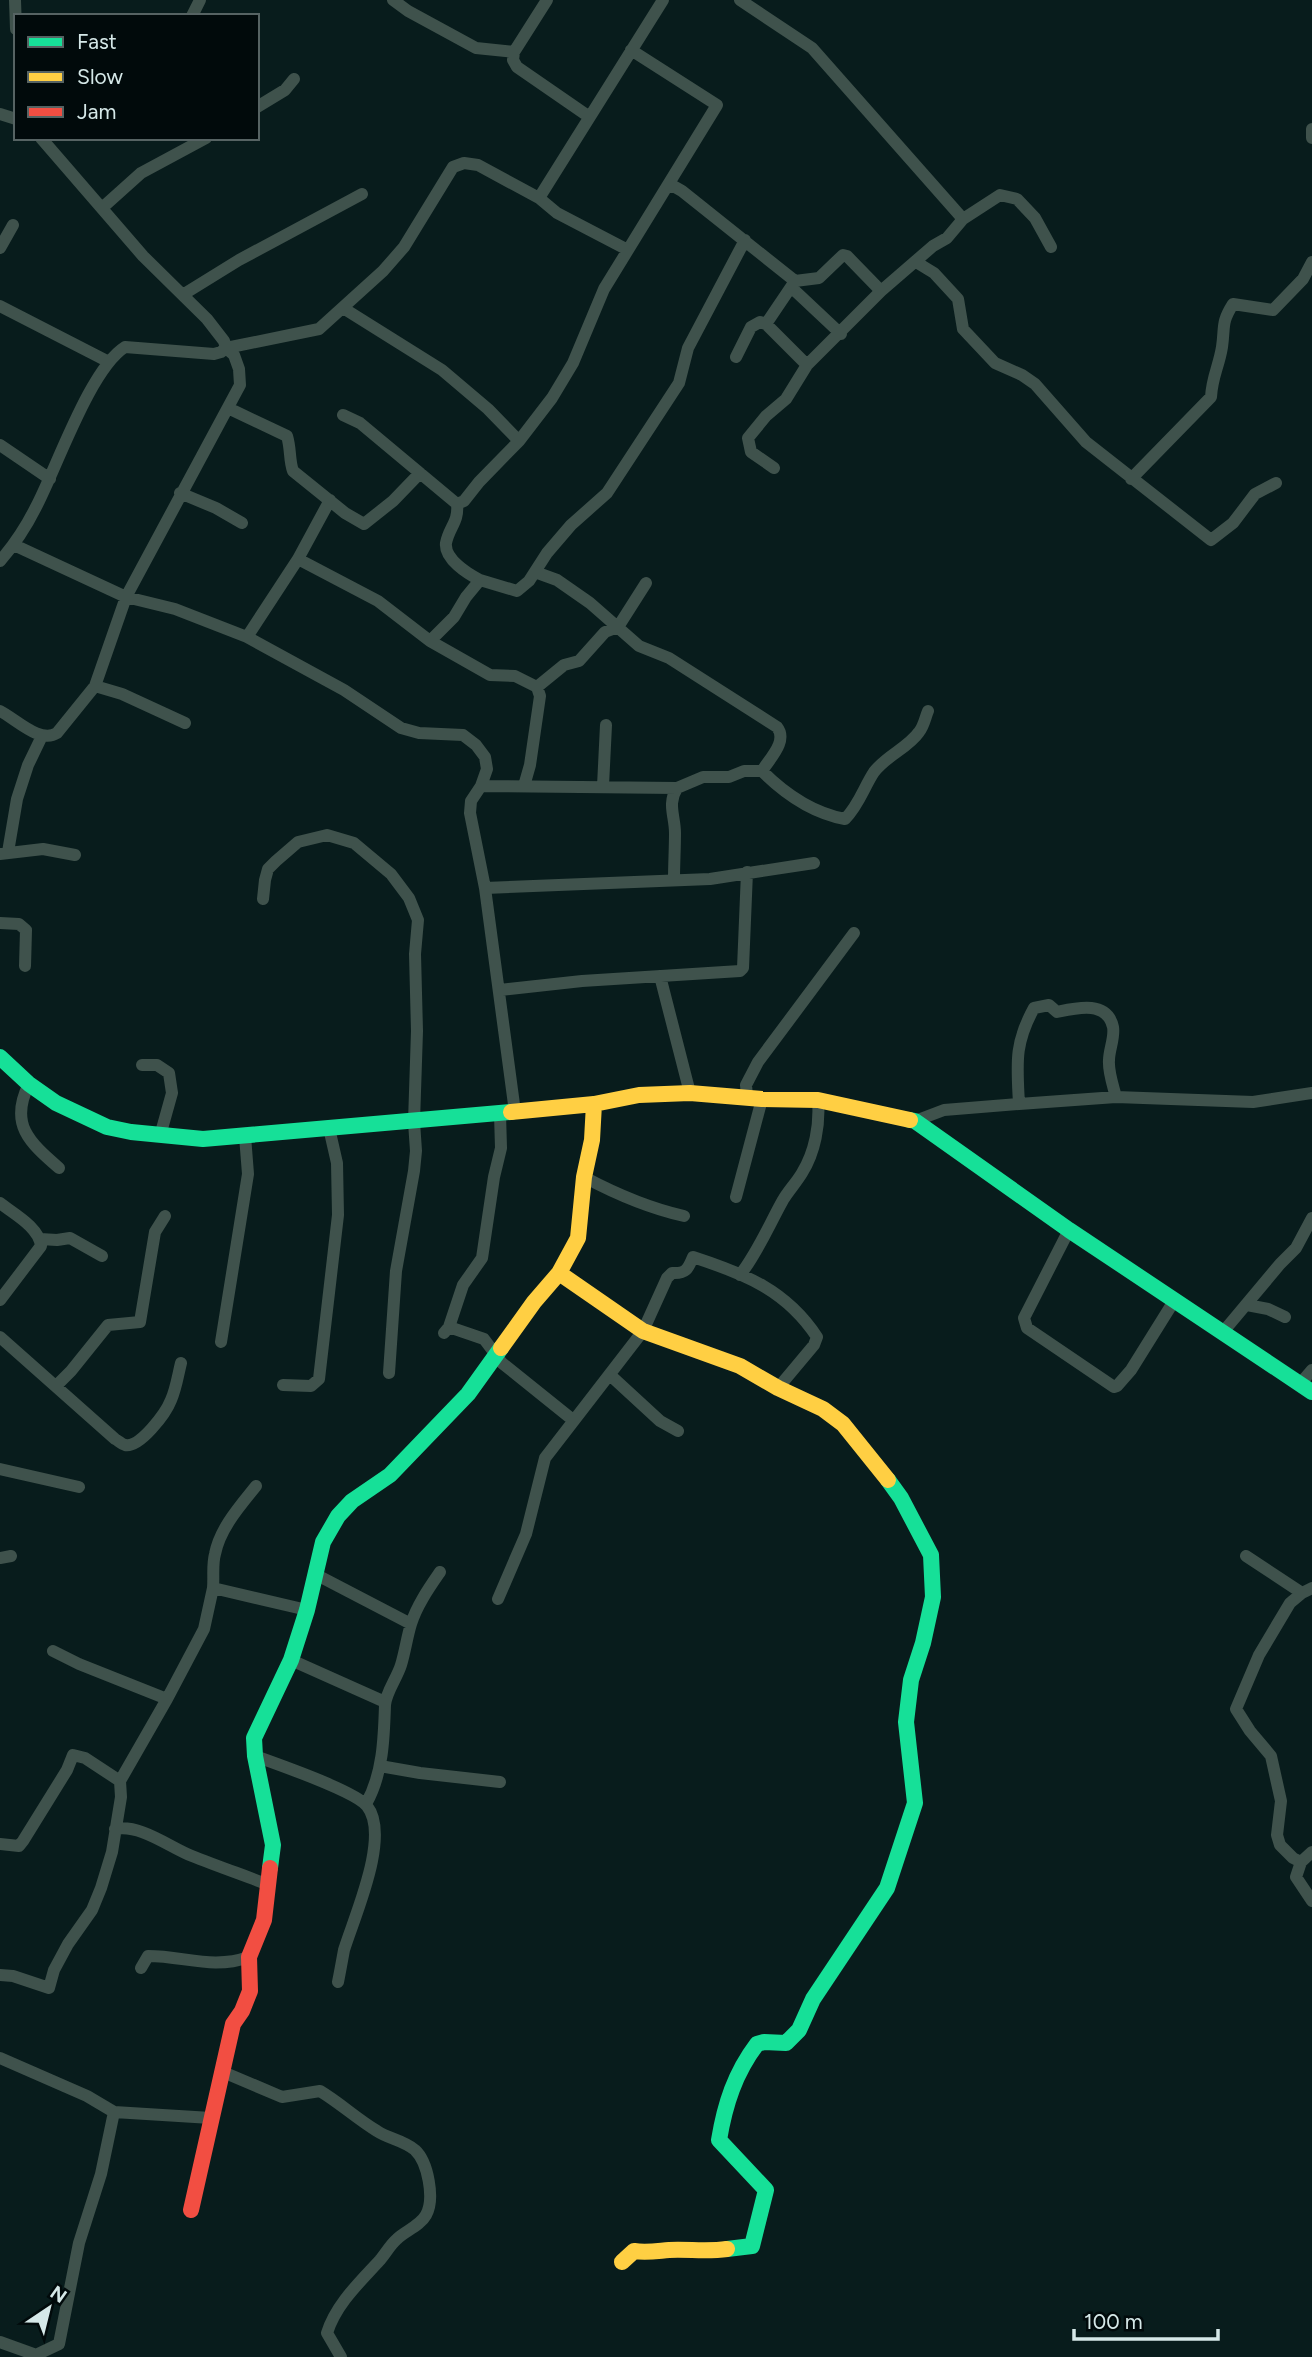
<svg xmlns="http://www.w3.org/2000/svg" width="1312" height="2357" viewBox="0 0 1312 2357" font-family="Figtree,sans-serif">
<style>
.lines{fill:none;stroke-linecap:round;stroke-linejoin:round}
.street{stroke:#3f524c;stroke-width:12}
.fast{stroke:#16e098;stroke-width:16}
.slow{stroke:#ffcf43;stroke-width:16}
.jam{stroke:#f24e42;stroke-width:16}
</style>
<rect width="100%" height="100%" fill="#081c1c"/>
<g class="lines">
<path class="street" d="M15,0l1,29
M393,0l15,11 68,37 38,4
M547,0l-33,52 -1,8 4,7 71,49
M740,0l72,48 151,171
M192,16l8,-16
M257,107l28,-17 9,-11
M0,114l16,5
M1312,129v9
M667,187h8l7,4 113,90 -29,43
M539,198l124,-198
M102,208l39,-35 65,-35
M0,248l13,-23
M916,262l18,11 24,26 5,30 32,34 27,12 13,9 51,58 125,98 22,-17 22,-29 21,-11
M795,281l24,-3 24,-23 4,1 34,35
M792,288l49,46
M184,294l55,-34 123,-66
M0,306l109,56
M343,308l99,62 46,39 31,32
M736,357l15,-30 9,-5 6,2 41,41
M228,408l59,28c4,13 2,24 6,35l52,42 19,11 29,-23 27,-28
M343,415l17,8 97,81 7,-3 15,-19 40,-41 33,-43 21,-35 31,-74 113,-184 -86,-55
M0,445l50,34
M774,468l-23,-16 -3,-14 18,-22 20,-17 21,-34 74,-74 52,-45 14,-8 16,-19 37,-24 17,4 18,19 16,29
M1131,479l80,-82c1,-20 8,-31 11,-50 3,-21 -1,-24 11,-43l40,6 30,-31 9,-17
M180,493l36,15 26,15
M457,504c2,18 -8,23 -11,39 -2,16 22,31 34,37
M14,545l112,52 49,12 72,28 97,53 57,38 18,5 44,2 13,10 9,12 2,12 -6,17 -10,15 -1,12 15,75 30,224
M298,559l80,42 52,40 60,34 25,1 22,11 3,9 -10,69 -6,21
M0,561c14,-16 26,-34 36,-54 21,-40 54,-138 89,-160l89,7 7,-2 5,-4 93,-19 64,-58 21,-24 49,-80 11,-4 14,2 61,33 18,15 69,36
M535,572l22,8 33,23 49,43 30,12 108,69c11,14 -7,31 -15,44
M247,637l51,-78 32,-59
M430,641l24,-24 12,-20 14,-17 37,11 12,-10 18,-28 24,-28 36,-32 72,-110 9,-35 57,-108
M95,686l27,8 63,29
M537,687l27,-22 15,-4 26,-29 13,-5 28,-44
M0,711c16,8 40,33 57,22l38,-47 31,-89 114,-212 -1,-16 -5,-14 -8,-7 -2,-7 -17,-22 -64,-63 -102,-118
M481,786l196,2 26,-11h26l15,-6h18c23,23 51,42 83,48 14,-14 19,-32 29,-47 13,-17 34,-24 45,-40 5,-6 6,-14 9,-21
M603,786l3,-61
M8,852l9,-53 11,-34 14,-29
M0,854l43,-5 32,6
M674,879c0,-15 1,-31 1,-46 0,-17 -8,-29 2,-45
M485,888l225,-9 104,-16
M263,899l2,-19 3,-11 8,-8 22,-19 29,-7 27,8 37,31 18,24 9,22 -3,34 2,77 -3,91 2,29 -2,20 -18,100 -7,102
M0,923l19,1 7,6 -1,36
M660,976l30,117
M500,990l82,-9 158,-10 3,-3 4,-96
M142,1065h15l12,8 3,20 -12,43
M29,1084c-20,40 0,58 30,84
M747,1096l-1,-11 12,-23 96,-129
M1019,1104c-2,-40 -5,-60 15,-96l15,-3 8,7c19,-4 50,-12 56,15 2,10 -4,23 -4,33 -1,12 4,25 7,37
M915,1121l29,-11 75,-6 97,-7 137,5 59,-9
M584,1177c32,17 64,31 100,39
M736,1197l26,-98
M0,1203c14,11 39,24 41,43l-41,54
M1069,1230l-45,88 3,10 87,59 3,-1 14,-16 43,-69
M40,1239l17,1 13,-2 32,18
M740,1275c18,-23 29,-50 43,-75 6,-10 13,-17 19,-27 13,-21 18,-48 16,-73
M1247,1305l21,4 17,8
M449,1327l35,12 18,24 71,57
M1223,1332l57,-68 16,-16 16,-30
M444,1333l5,-6 14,-42 19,-27 12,-81 7,-29 -1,-34
M0,1337l115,102c4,2 6,5 10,6 15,3 41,-32 46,-45 5,-11 7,-25 10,-37
M221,1342l27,-168 -3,-38
M610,1375l50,46 18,10
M1300,1384l12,-14
M283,1385l28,1 8,-7 19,-164 -1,-52 -8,-35
M56,1386l15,-15 37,-46 32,-3 15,-90 10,-16
M0,1469l79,18
M256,1486c-16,20 -36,42 -41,68 -3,11 -1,23 -2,34l94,22
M1246,1556l56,37
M0,1558l11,-2
M315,1574l96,50
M498,1599l28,-65 19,-76 98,-127 24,-53 5,-5c14,1 16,-4 21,-16 52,17 93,33 124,80l-3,8 -36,43
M53,1651l26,13 88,35
M291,1660l94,42
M255,1756c22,8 100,35 112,50 24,30 -13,111 -23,144 -2,11 -4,22 -6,32
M380,1766l40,7 80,9
M366,1804c17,-30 18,-66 19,-99 1,-13 12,-27 16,-40 4,-13 6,-28 10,-41 6,-19 18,-36 29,-52
M115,1829c26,-5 54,18 77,27 25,10 51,19 77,29
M0,1844l19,2 4,-5 44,-71 6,-15 12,3 35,23
M1312,1852l-11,10 -5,15 16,24
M1301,1862l-8,-4 -13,-13 -3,-10 4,-34 -10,-45 -21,-25 -14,-22 23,-54 31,-52 12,-10 10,-5
M141,1968l7,-12c37,0 64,14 101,1
M0,1975l13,1 36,12 5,-18 14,-26 24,-34 9,-22 11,-36 9,-55 -1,-16 47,-82 37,-70 9,-41
M0,2058l87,38 27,16 97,6
M223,2072l59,25 38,-6c20,12 37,28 57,40 12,8 26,9 38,19 13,12 20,49 11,65 -6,11 -21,16 -29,24 -7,6 -11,14 -17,21 -20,22 -44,44 -53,73l14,24
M0,2342l36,13 23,-11 20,-101 22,-69 13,-62"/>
<path class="fast" d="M0,1057l29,27 27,19 51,24 24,5 72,7 308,-27
M910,1120l5,1 154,109 243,162
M270,1868l3,-23 -18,-89 -1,-18 37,-78 16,-50 16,-68 15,-26 14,-15 38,-26 78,-81 33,-46
M727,2249l25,-3 14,-56 -47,-50c6,-36 16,-67 38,-96l7,-2 22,1 13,-13 14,-31 74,-111 28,-85 -9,-81 5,-42 12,-37 10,-46 -2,-42 -30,-57 -13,-18"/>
<path class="slow" d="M511,1112l83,-8 45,-9 51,-2 72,6 56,1 92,20
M559,1273l84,58 97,35 38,22 45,21 20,15 45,56
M501,1348l33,-46 25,-29 19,-35 6,-61 8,-37 2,-36
M622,2262l12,-11c12,2 23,0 35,-1 20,-1 38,2 58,-1"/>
<path class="jam" d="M191,2210l42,-186 9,-13 8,-20 -1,-34 15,-37 6,-52"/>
</g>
<rect x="14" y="14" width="245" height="126" fill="#010a0b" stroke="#566363" stroke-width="2"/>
<rect x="28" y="37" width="35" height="10" fill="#16e098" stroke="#566363" stroke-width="2"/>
<text x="77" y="49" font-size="21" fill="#d5e8e8">Fast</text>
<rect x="28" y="72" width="35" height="10" fill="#ffcf43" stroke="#566363" stroke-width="2"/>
<text x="77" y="84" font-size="21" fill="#d5e8e8">Slow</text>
<rect x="28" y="107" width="35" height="10" fill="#f24e42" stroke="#566363" stroke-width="2"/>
<text x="77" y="119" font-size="21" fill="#d5e8e8">Jam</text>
<g transform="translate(49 2308) rotate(35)" stroke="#010a0b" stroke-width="5" paint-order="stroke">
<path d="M0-5L12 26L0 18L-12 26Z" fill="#d5e8e8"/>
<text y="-10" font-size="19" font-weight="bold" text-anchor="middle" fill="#d5e8e8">N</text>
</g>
<path d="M1074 2329v10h144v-10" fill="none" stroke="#d5e8e8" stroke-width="3.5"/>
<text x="1084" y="2329" font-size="21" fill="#d5e8e8" stroke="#010a0b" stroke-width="5" paint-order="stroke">100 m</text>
</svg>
